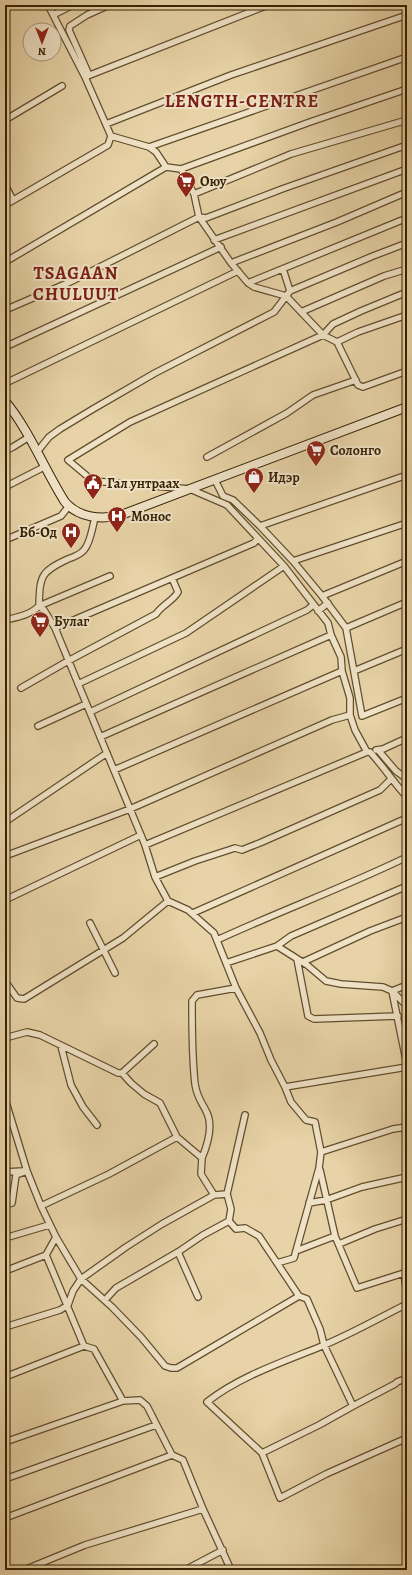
<svg xmlns="http://www.w3.org/2000/svg" width="412" height="1575" viewBox="0 0 412 1575" font-family="Alegreya,serif">
<style>
.lines{fill:none;stroke-linecap:round;stroke-linejoin:round}
.minor-casing{stroke:#624e2d;stroke-width:8}
.secondary-casing{stroke:#362204;stroke-width:10}
.minor{stroke:#efe2c6;stroke-width:5.5}
.secondary{stroke:#efe2c6;stroke-width:8}
.labels{text-anchor:middle;dominant-baseline:central;stroke-width:4;stroke-linejoin:round;paint-order:stroke}
.poi-label{font-size:14px;font-weight:bold;fill:#362204;stroke:#efe2c6;text-anchor:start}
.district-label{font-size:18px;font-weight:bold;letter-spacing:1px;fill:#7a1f14;stroke:#efe2c6}
</style>
<rect width="100%" height="100%" fill="#e7d3a7"/>
<filter id="stains"><feTurbulence type="fractalNoise" baseFrequency=".005" numOctaves="4"/><feColorMatrix values="0 0 0 0 .2 0 0 0 0 .09 0 0 0 0 .02 0 0 0 .5 -.17"/></filter>
<radialGradient id="worn" r=".72"><stop offset=".6" stop-color="#630" stop-opacity="0"/><stop offset="1" stop-color="#630" stop-opacity=".3"/></radialGradient>
<g class="lines">
<g class="minor-casing">
<path id="minor" d="M48,5l37,72 26,59 38,11 7,5 10,15 15,2 13,25 5,23 32,46 17,20 6,4 32,9 37,39 14,7 21,43 5,2 44,-16
M53,15l20,-10
M89,75l-20,-45 1,-4 17,-11 22,-10
M85,77l183,-72
M5,120l57,-34
M106,124l125,-49 176,-60
M149,147l258,-90
M181,169l129,-47 97,-33
M5,185l8,15
M194,194l97,-40 116,-34
M5,205l103,-60 3,-9
M214,240l193,-71
M5,262l161,-95
M231,263l106,-41 70,-30
M283,269l7,22
M248,283l159,-65
M407,292l-46,19 -28,13 -10,11 -193,87 -62,38 25,21 97,8 37,16 57,61 44,57 3,12 10,22 1,14 8,27v17l5,15 12,22h3c13,14 24,31 37,45
M5,310l65,-28 129,-65 7,1 76,-29 125,-44
M301,312l83,-36 23,-7
M337,342l21,-10 49,-17
M5,347l216,-100
M10,381l228,-110
M5,451l8,-4 16,-10
M37,452l12,-15 11,-8 33,-20 62,-36 119,-61 16,-21 83,-35 34,-13
M207,457l80,-44 26,-18 43,-15
M215,480l8,16 10,4 27,26 33,35 29,35 24,32 16,88 45,-18
M5,487l39,-20
M260,526l147,-51
M5,540l56,-24 8,-10
M293,561l114,-38
M322,596l85,-35
M39,606l5,4 11,18 90,217 10,32 13,24 20,9 26,23 22,55 24,45 11,27 14,27 6,15 15,18 9,2 6,30 -2,16 -25,90 -17,5
M39,606l71,-30
M318,611l10,-8
M5,620c13,-3 25,-5 34,-14 1,-30 1,-34 29,-47 6,-2 12,-4 16,-9 7,-8 8,-22 11,-32
M55,628l199,-85 4,-5
M346,628l61,-26
M354,671l53,-22
M78,684l108,-51 98,-67
M21,688l47,-27 88,-47c6,-9 17,-13 22,-22l-6,-14
M90,712l217,-102 6,-5
M38,726l48,-22
M100,737l231,-102
M376,750l7,-1 24,-11
M378,750l18,21 11,8
M114,770l228,-99
M5,822l102,-69
M145,845l222,-93
M5,856l125,-47 202,-89 18,-5
M155,877l40,-16 40,-13 7,2 20,-8 118,-52 11,-11
M5,900l136,-65
M193,913l214,-95
M90,923l25,50
M217,940c63,-29 128,-53 190,-83
M277,946l14,-10 116,-50
M297,959l11,57 6,3 84,-3
M303,962l67,-31 37,-14
M226,963l51,-17 30,19 19,16 15,3 42,3 9,4 15,74
M5,981l12,17 7,1 99,-61 45,-37
M407,985l-15,6 15,15
M5,1038l22,-6 13,3 78,38h4l9,10 13,11 16,9 17,34 25,21 -1,16 13,21
M61,1046l10,39 12,22 14,18
M122,1073l32,-29
M285,1087l122,-20
M5,1099l22,72 14,35 15,31 25,42 31,28 29,30 24,29 6,2h6l122,-72
M245,1115l-18,79 4,15 -2,12 7,8 9,-1 14,8 40,60 8,3 13,30 4,16 29,61
M321,1152l72,-23 14,-2
M202,1158c5,-12 11,-32 5,-45 -5,-11 -10,-15 -12,-29 -3,-27 -3,-56 -3,-83l5,-6 39,-7
M320,1170l15,66 22,52 47,-15 3,21
M5,1172l18,-1
M309,1203l17,-3 36,-13 45,-10
M5,1205l7,-2 4,-28 11,-4
M41,1206l68,-32 68,-37
M5,1238l44,-13
M339,1244l36,-15 32,-10
M296,1251l39,-15
M178,1252l20,45
M46,1255l38,91 10,3 29,52 17,-1 7,6 25,49 11,5 20,49 28,61
M5,1271l41,-16 10,-18
M105,1300l11,-12 62,-36 25,-17 26,-14
M5,1327l55,-17 8,-5 5,-14 8,-12 45,-32 36,-23 52,-29 13,-1
M5,1377l79,-31
M407,1378l-10,4 -2,2 -42,22 -34,19 -57,28 18,45 46,-24 81,-36
M5,1442l118,-41
M262,1453l-55,-51c33,-26 76,-40 115,-56 29,-12 57,-28 85,-42
M5,1479l151,-54
M5,1518l167,-63
M24,1570l61,-25 118,-36
M185,1570l38,-20"/>
</g>
<g class="secondary-casing">
<path id="secondary" d="M5,401c25,30 39,68 60,101 14,16 36,18 56,13l286,-108"/>
</g>
<use href="#minor" class="minor"/>
<use href="#secondary" class="secondary"/>
</g>
<defs>
<g id="supermarket-pin" transform="scale(1)"><path d="M0 17L-7.5 6A9.5 9.5 0 1 1 7.5 6Z" fill="#8f2418" stroke="#efe2c6"/><path d="M-6-5.5h2.5l.6 2H6L4.5 2H-2.5L-4.4-4H-6ZM-1.5 3.2a1.3 1.3 0 1 0 .1 0ZM3 3.2a1.3 1.3 0 1 0 .1 0Z" fill="#fff"/></g>
<g id="shop-pin" transform="scale(1)"><path d="M0 17L-7.5 6A9.5 9.5 0 1 1 7.5 6Z" fill="#8f2418" stroke="#efe2c6"/><path d="M-5-2.5h2.3a2.7 3.5 0 0 1 5.4 0H5L5.5 6h-11ZM-1.5-2.5h3a1.5 2.3 0 0 0-3 0Z" fill="#fff"/></g>
<g id="civic-pin" transform="scale(1)"><path d="M0 17L-7.5 6A9.5 9.5 0 1 1 7.5 6Z" fill="#8f2418" stroke="#efe2c6"/><path d="M-.6-6.5H3V-4.5H.6V-3L4-1V1h2V6H-6V1h2V-1L-.6-3ZM-1.2 2.5V6h2.4V2.5Z" fill="#fff"/></g>
<g id="hospital-pin" transform="scale(1)"><path d="M0 17L-7.5 6A9.5 9.5 0 1 1 7.5 6Z" fill="#8f2418" stroke="#efe2c6"/><path d="M-5-5h3v3.5h4V-5h3V5h-3V1.5h-4V5h-3Z" fill="#fff"/></g>
</defs>
<g fill-rule="evenodd">
<use href="#supermarket-pin" x="186" y="181"/>
<use href="#supermarket-pin" x="316" y="450"/>
<use href="#shop-pin" x="254" y="477"/>
<use href="#civic-pin" x="93" y="483"/>
<use href="#hospital-pin" x="117" y="516"/>
<use href="#hospital-pin" x="71" y="532"/>
<use href="#supermarket-pin" x="40" y="621"/>
</g>
<g class="labels">
<g class="poi-label">
<text x="200" y="181">Оюу</text>
<text x="330" y="450">Солонго</text>
<text x="268" y="477">Идэр</text>
<text x="107" y="483">Гал унтраах</text>
<text x="131" y="516">Монос</text>
<text x="57" y="532" text-anchor="end">Бб-Од</text>
<text x="54" y="621">Булаг</text>
</g>
<g class="district-label">
<text x="242" y="101">LENGTH-CENTRE</text>
<text x="76" y="273">TSAGAAN<tspan x="76" dy="21">CHULUUT</tspan></text>
</g>
</g>
<rect width="412" height="1575" fill="none" stroke="#e7d3a7" stroke-width="20"/>
<rect x="6" y="6" width="400" height="1563" fill="none" stroke="#362204" stroke-width="2"/>
<rect x="10" y="10" width="392" height="1555" fill="none" stroke="#362204"/>
<g transform="translate(42 42) rotate(180)"><circle r="19" fill="#efe2c6" stroke="#a59578"/>
<path d="M0-3L7 15L0 10L-7 15Z" fill="#8f2418"/>
<text y="-6" font-size="11" font-weight="bold" text-anchor="middle" fill="#362204">N</text>
</g>
<rect width="100%" height="100%" filter="url(#stains)"/>
<rect width="100%" height="100%" fill="url(#worn)"/>
</svg>
